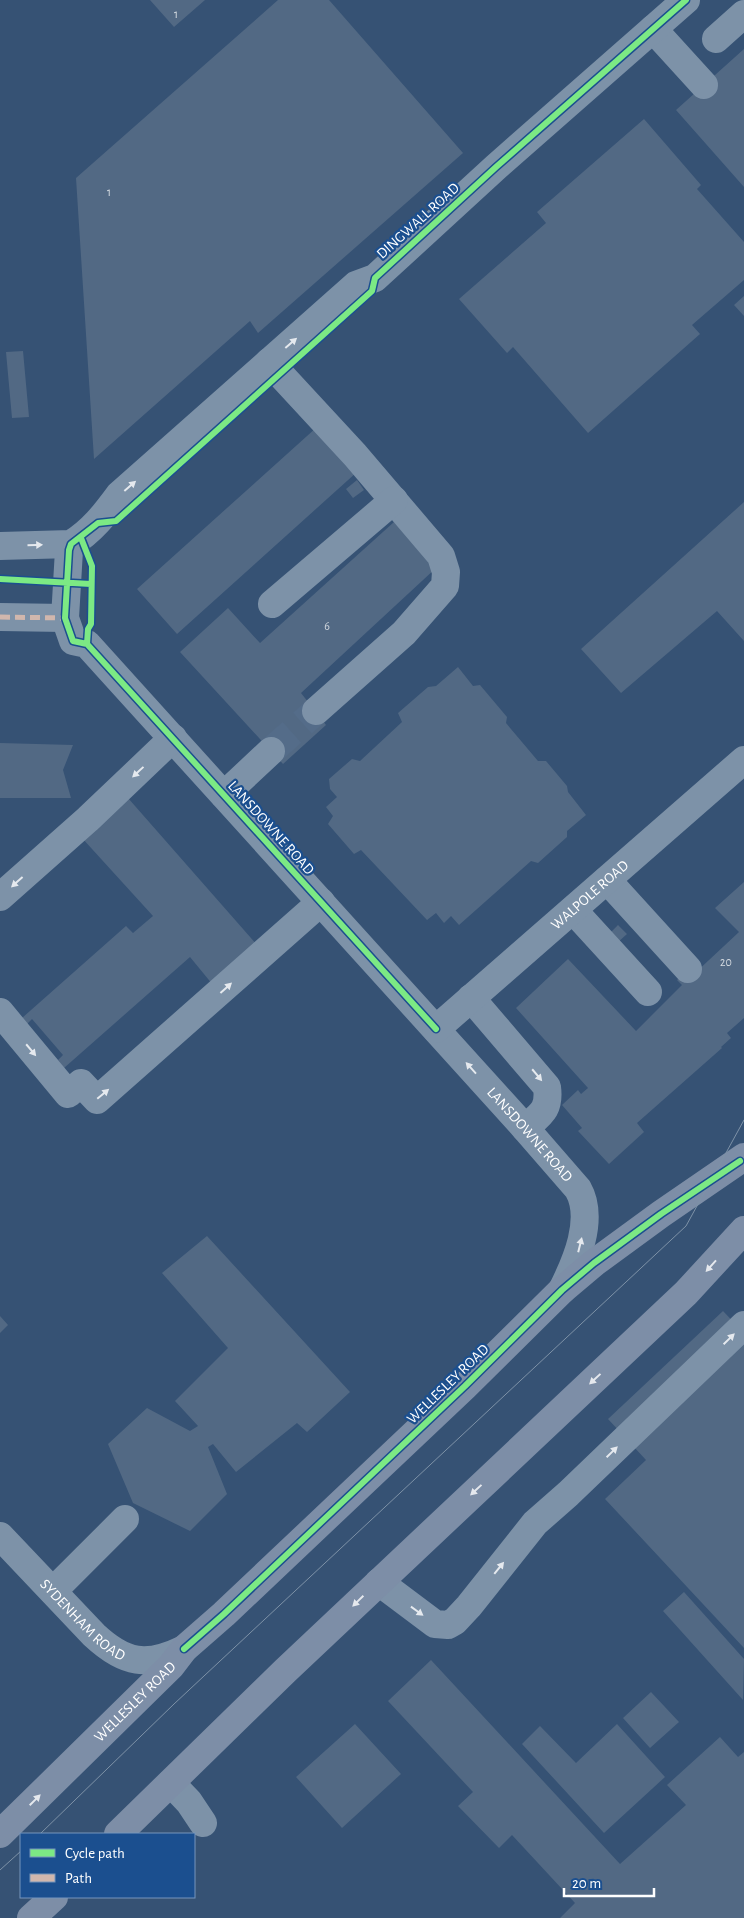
<svg xmlns="http://www.w3.org/2000/svg" width="744" height="1918" viewBox="0 0 744 1918" font-family="'Alegreya Sans',sans-serif">
<style>
.building{fill:#526984}
.lines{fill:none;stroke-linecap:round;stroke-linejoin:round}
.minor-tunnel{stroke:#546c89;stroke-width:28;stroke-dasharray:28 14;stroke-linecap:butt}
.minor{stroke:#7d92a8;stroke-width:28}
.major{stroke:#7d8ea7;stroke-width:28}
.tram{stroke:#7e92a7;stroke-width:1}
.quiet{stroke:#d1b7ad;stroke-width:5;stroke-dasharray:10 5;stroke-linecap:butt}
.cycleway-casing{stroke:#1b4f8f;stroke-width:9}
.cycleway{stroke:#7ce984;stroke-width:6}
.oneway{fill:#e5e9ee}
.oneway2{fill:#e5e8ed}
.labels{text-anchor:middle;dominant-baseline:central;stroke-width:4.5;stroke-linejoin:round;paint-order:stroke}
.number-label{font-size:12px;fill:#d4dae0}
.street-label{font-size:15px;fill:#fff;stroke:#1b4f8f}
</style>
<rect width="100%" height="100%" fill="#365274"/>
<path class="building" d="M150,0h55l-31,27z
M278,0h51l134,153 -205,180 -8,-12 -156,138 -18,-281z
M744,49v138l-68,-77z
M644,119l57,66 -4,4 47,53v38l-52,45 8,9 -112,99 -75,-86 -6,6 -48,-54 87,-76 -9,-11z
M744,296v20l-10,-11z
M23,351l6,66 -17,1 -6,-66z
M317,427l40,45 -180,162 -40,-45z
M357,480l7,10 -11,8 -7,-9z
M744,502v139l-27,-30 -96,82 -40,-44z
M394,522l42,46 -135,125 25,32 -43,39 -103,-112 48,-44 32,35z
M458,667l15,19 7,-1 27,32 -1,6 32,38h8l21,25 1,6 18,23 -19,16v6l-29,26 -7,-2 -72,64 -8,-9 -7,7 -8,-10 -9,7 -66,-70 -7,4 -26,-30 5,-8 -7,-9 11,-10 -7,-8 -1,-10 23,-20 8,2 42,-39 -4,-9 30,-26 8,-1z
M0,743l73,2 -10,25 8,28h-71z
M128,798l129,147 -44,40 -23,-28 -126,111 -6,-8 5,-5 -31,-36 -5,5 -5,-6 104,-92 7,7 20,-17 -71,-78z
M744,882v136l-17,15 4,5 -10,9 1,1 -85,75 7,9 -35,32 -31,-33 4,-3 -20,-23 16,-15 3,4 7,-6 -72,-80 52,-49 68,72 46,-46 -5,-5 11,-11 6,5 45,-42 -24,-24z
M618,925l9,9 -10,9 -8,-9z
M207,1236l143,156 -43,40 -10,-9 -61,49 -23,-28 -5,3 19,47 -37,37 -57,-28 -25,-59 39,-36 43,23 8,-5 -23,-25 53,-53 -66,-75z
M723,1311l21,22v315l-139,-149 41,-39 -38,-41z
M0,1316l8,9 -8,8z
M684,1592l60,67 -1,41 -80,-89z
M431,1660l189,204 66,-59 -19,-20 53,-48 18,20 6,-5v166h-184l15,-15 -63,-68 -13,13 -41,-42 15,-14 -85,-91z
M651,1692l28,30 -29,26 -27,-30z
M355,1724l46,50 -59,54 -46,-51z
M617,1724l48,53 -61,56 -82,-89 18,-18 36,37z"/>
<g class="lines">
<path class="minor-tunnel" d="M271,751l45,-40"/>
<g class="minor">
<path d="M653,29l51,56"/>
<path d="M716,39l28,-25"/>
<path d="M269,362l86,93 86,101 5,16 -1,14 -41,47 -88,78"/>
<path id="s1" d="M71,544l-2,6 -4,68 8,23 14,3 438,484 53,61c17,30 -2,73 -16,101"/>
<path d="M0,546l71,-2c21,-13 34,-30 48,-49l237,-210 19,-7 121,-111 190,-167"/>
<path d="M272,604l122,-104"/>
<path d="M0,617l65,1"/>
<path d="M224,795l47,-44"/>
<path d="M607,880l81,89"/>
<path d="M0,897l88,-78 85,-81"/>
<path d="M573,910l75,82"/>
<path d="M471,998l76,89c3,23 -6,27 -22,41"/>
<path d="M0,1012l68,82 13,-11 16,17 224,-198"/>
<path id="s2" d="M436,1029l308,-269"/>
<path id="s3" d="M0,1536l94,99c31,29 53,32 90,14"/>
<path d="M379,1582l56,42 13,1 7,-4 14,-15 66,-83 33,-29 176,-169"/>
<path d="M53,1591l72,-72"/>
<path d="M171,1783l18,19 14,21"/>
</g>
<g class="major">
<path id="s4" d="M0,1834l171,-168 13,-17 40,-35 241,-228 97,-96 32,-27 67,-49 83,-57"/>
<path d="M118,1834l167,-163 401,-378 58,-63"/>
<path d="M31,1918l23,-21"/>
</g>
<path class="tram" d="M40,1834l134,-130 512,-478 58,-106
M0,1870l21,-19"/>
<path class="quiet" d="M0,617l65,1"/>
<g class="cycleway-casing">
<path id="cycleway" d="M81,538l11,28 -1,58 -3,5 -1,15
M0,579l91,5
M436,1029l-349,-385 -14,-3 -8,-23 4,-68 2,-6 27,-21 18,-2 256,-230 3,-13 121,-111 190,-167
M184,1649l40,-35 241,-228 97,-96 32,-27 67,-49 79,-53"/>
</g>
<use href="#cycleway" class="cycleway"/>
</g>
<defs><path id="oneway-solid" d="M-6-.8H1V-3.2L6.5 0L1 3.2V.8H-6Z" transform="scale(1.25)"/></defs>
<g class="oneway">
<use href="#oneway-solid" transform="translate(291 343) rotate(-41)"/>
<use href="#oneway-solid" transform="translate(130 486) rotate(-41)"/>
<use href="#oneway-solid" transform="translate(35 545) rotate(-2)"/>
<use href="#oneway-solid" transform="translate(138 772) rotate(137)"/>
<use href="#oneway-solid" transform="translate(17 882) rotate(138)"/>
<use href="#oneway-solid" transform="translate(226 988) rotate(-42)"/>
<use href="#oneway-solid" transform="translate(31 1050) rotate(50)"/>
<use href="#oneway-solid" transform="translate(471 1068) rotate(-132)"/>
<use href="#oneway-solid" transform="translate(537 1075) rotate(50)"/>
<use href="#oneway-solid" transform="translate(103 1094) rotate(-40)"/>
<use href="#oneway-solid" transform="translate(580 1245) rotate(-76)"/>
<use href="#oneway-solid" transform="translate(729 1339) rotate(-44)"/>
<use href="#oneway-solid" transform="translate(612 1452) rotate(-44)"/>
<use href="#oneway-solid" transform="translate(499 1568) rotate(-51)"/>
<use href="#oneway-solid" transform="translate(417 1611) rotate(36)"/>
</g>
<g class="oneway2">
<use href="#oneway-solid" transform="translate(711 1266) rotate(132)"/>
<use href="#oneway-solid" transform="translate(595 1379) rotate(137)"/>
<use href="#oneway-solid" transform="translate(476 1490) rotate(137)"/>
<use href="#oneway-solid" transform="translate(358 1601) rotate(136)"/>
<use href="#oneway-solid" transform="translate(35 1800) rotate(-45)"/>
</g>
<g class="labels">
<g class="number-label">
<text x="176" y="14">1</text>
<text x="109" y="192">1</text>
<text x="327" y="626">6</text>
<text x="726" y="962">20</text>
</g>
<g class="street-label">
<text transform="translate(418 221) rotate(-42)">DINGWALL ROAD</text>
<text transform="translate(271 828) rotate(48)">LANSDOWNE ROAD</text>
<text stroke="none"><textPath href="#s2" startOffset="204">WALPOLE ROAD</textPath></text>
<text stroke="none"><textPath href="#s1" startOffset="774">LANSDOWNE ROAD</textPath></text>
<text transform="translate(448 1384) rotate(-44)">WELLESLEY ROAD</text>
<text stroke="none"><textPath href="#s3" startOffset="118">SYDENHAM ROAD</textPath></text>
<text stroke="none"><textPath href="#s4" startOffset="189">WELLESLEY ROAD</textPath></text>
</g>
</g>
<rect x="20" y="1833" width="175" height="65" fill="#1b4f8f" stroke="#7695bc"/>
<rect x="30" y="1849" width="25" height="8" fill="#7ce984" stroke="#7695bc"/>
<text x="65" y="1858" font-size="15" fill="#ffffff">Cycle path</text>
<rect x="30" y="1874" width="25" height="8" fill="#d1b7ad" stroke="#7695bc"/>
<text x="65" y="1883" font-size="15" fill="#ffffff">Path</text>
<path d="M564 1888v8h90v-8" fill="none" stroke="#ffffff" stroke-width="2.5"/>
<text x="572" y="1888" font-size="15" fill="#ffffff" stroke="#1b4f8f" stroke-width="4" paint-order="stroke">20 m</text>
</svg>
